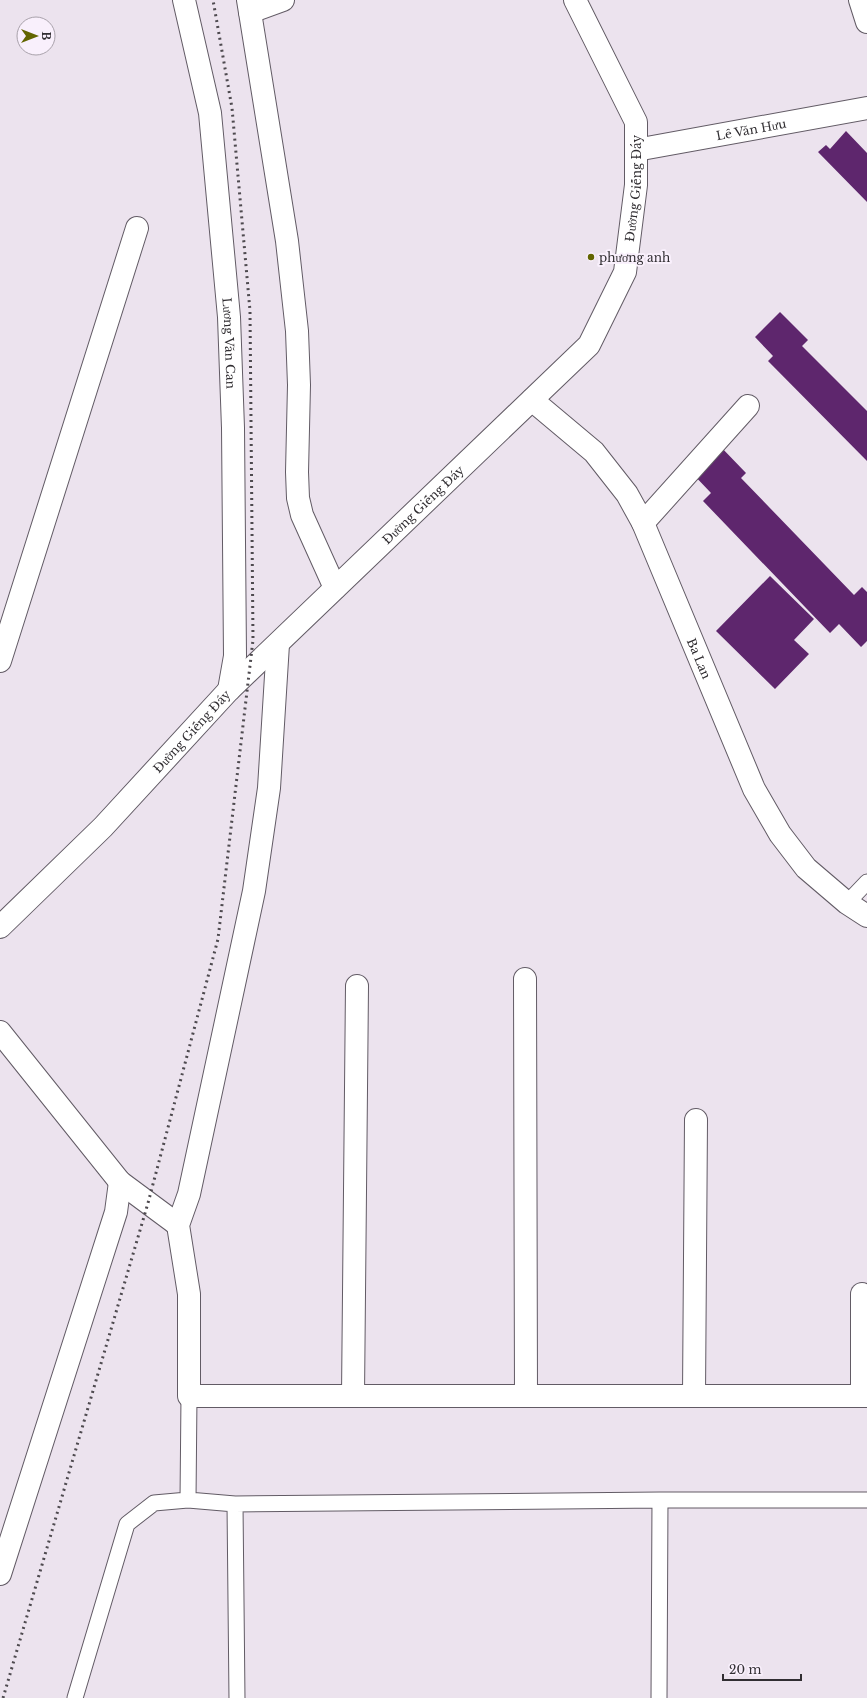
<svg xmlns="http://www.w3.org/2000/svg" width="867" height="1698" viewBox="0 0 867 1698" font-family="'Libre Baskerville',serif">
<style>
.building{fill:#5e266d}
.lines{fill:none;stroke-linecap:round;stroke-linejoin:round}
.lane-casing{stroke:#625b65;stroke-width:17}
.street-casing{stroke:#625b65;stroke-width:24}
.secondary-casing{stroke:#625b65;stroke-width:24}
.lane{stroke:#fff;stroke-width:15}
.street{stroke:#fff;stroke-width:22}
.secondary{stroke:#fff;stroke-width:22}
.rail{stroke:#4e4a4f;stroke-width:3;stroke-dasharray:2 4;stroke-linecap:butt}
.poi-dot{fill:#626500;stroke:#f9f0fc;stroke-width:1.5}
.labels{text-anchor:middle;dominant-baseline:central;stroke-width:4;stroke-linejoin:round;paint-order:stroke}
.street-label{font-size:12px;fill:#312e32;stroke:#f9f0fc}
.poi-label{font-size:12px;fill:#312e32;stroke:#f9f0fc;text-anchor:start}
</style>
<rect width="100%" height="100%" fill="#ece3ee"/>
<path class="building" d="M846,131l21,22v49l-49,-50 8,-7 4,4z
M780,312l28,28 -6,6 65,65v50l-99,-100 5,-5 -18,-19z
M719,445l27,28 -5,5 113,117 8,-8 5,5v49l-6,6 -22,-23 -9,9 -127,-132 8,-8 -20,-21z
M770,576l44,43 -20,21 15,14 -34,35 -59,-58z"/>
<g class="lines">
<g class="lane-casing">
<path id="lane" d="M847,903l20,-21
M188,1500l1,-104
M235,1504l2,194
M75,1698l52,-174 27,-21 34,-3 47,4 425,-4h207
M659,1698l1,-198"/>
</g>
<g class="street-casing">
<g id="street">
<path id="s1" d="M184,0l26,113 19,204 4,111 2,228 -6,34"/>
<path d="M248,0l39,241 10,90 2,54 -2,87 1,26 4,17 33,73"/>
<path d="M860,0l7,22"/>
<path d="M250,12l33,-12"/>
<path id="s2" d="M636,150l231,-42"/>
<path d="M643,523l105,-117"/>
<path d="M278,644l-9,144 -15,103 -65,303 -11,31 11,69v102h678"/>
<path d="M0,661l137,-433"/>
<path d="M525,979l1,417"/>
<path d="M0,1032l120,150 58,43"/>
<path d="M862,1294v102"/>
<path d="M353,1396l4,-410"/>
<path d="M694,1396l2,-276"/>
<path d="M0,1574l116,-362 4,-30"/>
</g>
</g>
<g class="secondary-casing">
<g id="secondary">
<path id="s3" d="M532,400l62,52 33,42 16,29 111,266 26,45 26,34 41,35 20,13"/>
<path id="s4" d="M0,927l103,-100 126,-137 360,-345 36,-73 11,-87v-63l-61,-122"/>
</g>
</g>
<use href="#lane" class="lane"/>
<use href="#street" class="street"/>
<use href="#secondary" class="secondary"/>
<path class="rail" d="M3,1698l145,-495 70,-264 35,-299 -3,-329 -18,-203 -19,-108"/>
</g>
<circle class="poi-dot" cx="591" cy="257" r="4"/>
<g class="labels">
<g class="street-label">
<text stroke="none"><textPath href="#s2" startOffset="117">Lê Văn Hưu</textPath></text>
<text stroke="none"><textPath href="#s4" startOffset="994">Đường Giếng Đáy</textPath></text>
<text stroke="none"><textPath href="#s1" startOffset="347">Lương Văn Can</textPath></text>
<text stroke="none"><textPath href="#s4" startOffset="598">Đường Giếng Đáy</textPath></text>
<text stroke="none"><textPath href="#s3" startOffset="314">Ba Lan</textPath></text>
<text stroke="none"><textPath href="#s4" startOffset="274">Đường Giếng Đáy</textPath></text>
</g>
<g class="poi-label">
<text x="599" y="257">phương anh</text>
</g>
</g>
<g transform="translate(36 36) rotate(90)"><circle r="19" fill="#f9f0fc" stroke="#a9a2ab"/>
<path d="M0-3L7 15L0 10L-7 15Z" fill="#626500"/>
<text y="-6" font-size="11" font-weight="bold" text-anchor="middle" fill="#312e32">B</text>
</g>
<path d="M723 1674v6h78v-6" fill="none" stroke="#312e32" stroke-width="2"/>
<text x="729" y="1674" font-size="12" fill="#312e32" stroke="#f9f0fc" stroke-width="3" paint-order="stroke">20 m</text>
</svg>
